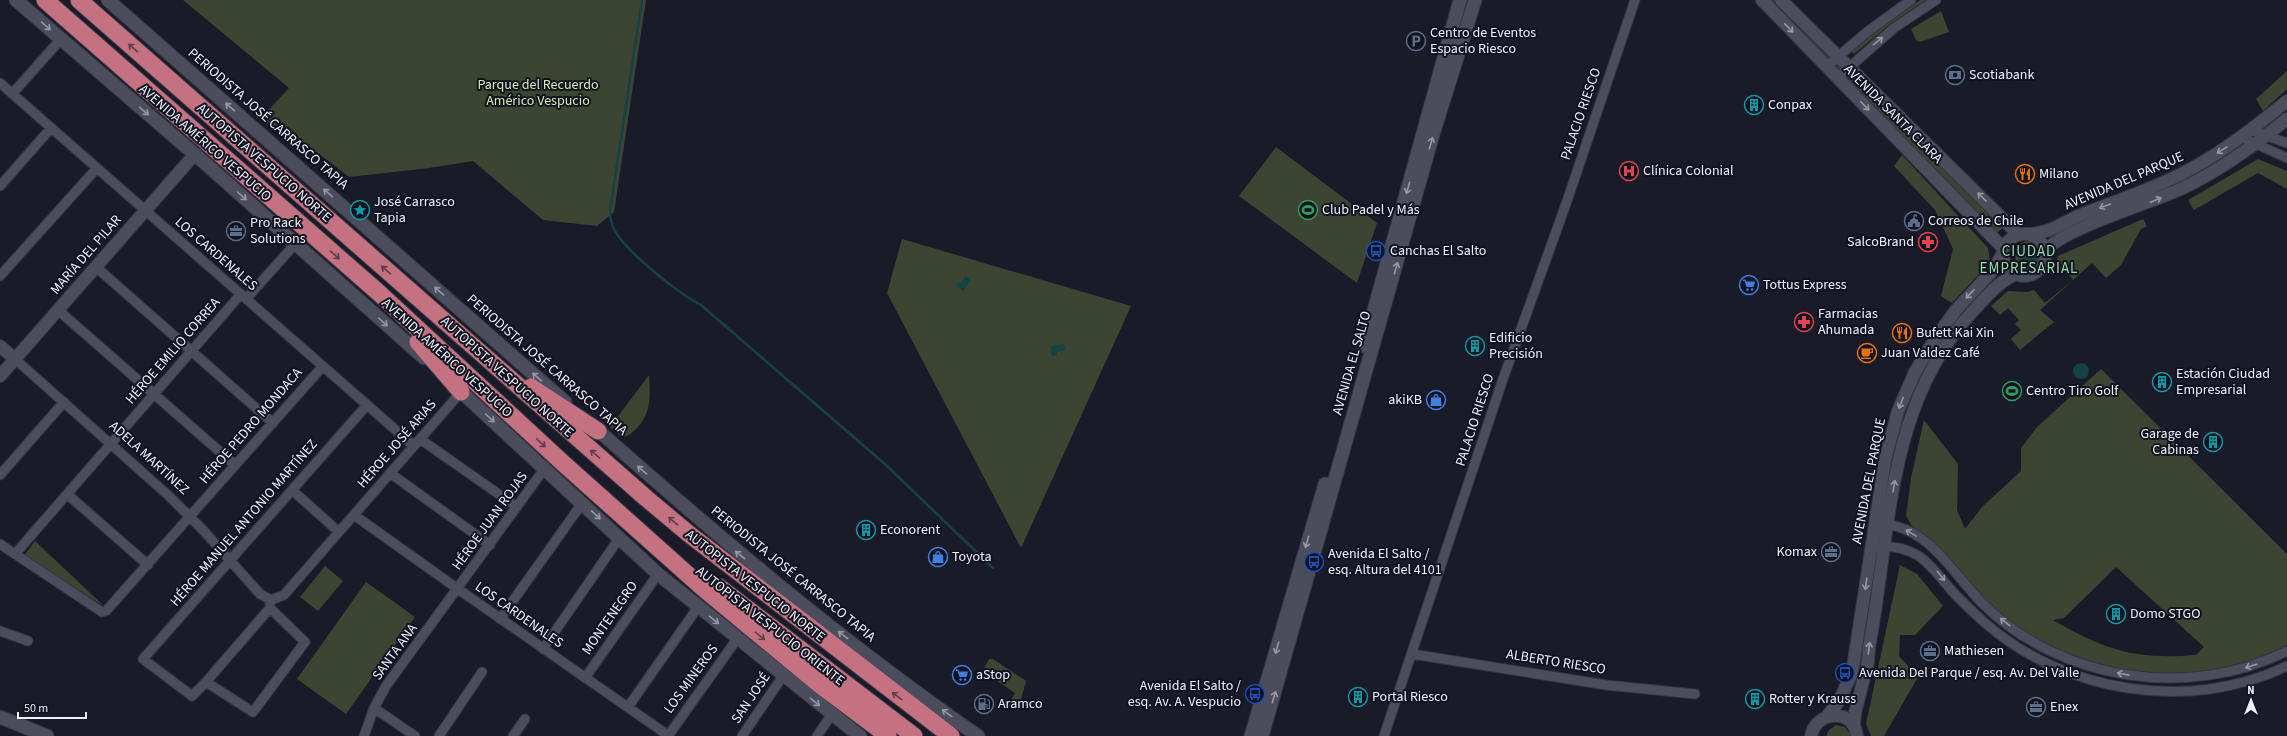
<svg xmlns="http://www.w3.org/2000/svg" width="2287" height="736" viewBox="0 0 2287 736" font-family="'Source Sans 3',sans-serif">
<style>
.green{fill:#3c4532;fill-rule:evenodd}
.water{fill:#154245}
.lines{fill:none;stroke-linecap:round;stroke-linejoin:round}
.stream{stroke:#154245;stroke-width:2.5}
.minor-casing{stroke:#343540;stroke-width:11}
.tertiary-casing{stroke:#343540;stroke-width:14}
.secondary-casing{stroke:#343540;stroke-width:15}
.motorway-casing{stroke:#343540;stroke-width:19}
.minor{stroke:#4b4d5c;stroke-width:9}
.tertiary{stroke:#4b4d5c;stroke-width:12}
.secondary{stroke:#4b4d5c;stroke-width:13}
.motorway{stroke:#c47182;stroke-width:17}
.oneway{stroke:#9597a3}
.oneway2{stroke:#623d4c}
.labels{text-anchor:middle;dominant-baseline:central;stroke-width:4;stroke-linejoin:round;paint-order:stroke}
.poi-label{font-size:14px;fill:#eff1fa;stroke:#11121f;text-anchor:start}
.park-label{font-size:14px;fill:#d2eeb6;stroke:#11121f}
.street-label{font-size:14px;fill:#eff1fa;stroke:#11121f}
.neighbourhood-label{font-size:15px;letter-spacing:1px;fill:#94ddab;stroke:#11121f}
</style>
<rect width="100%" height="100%" fill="#1a1b29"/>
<path class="green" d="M183,0h463l-32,212 -17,14 -54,-6 -70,-59 -44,7 -80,9 -57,-44 -6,6 -25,-21 28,-30z
M1768,0h7l139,136 89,92 -6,5z
M1920,0h6l-36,24 -36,30 -3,-3 22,-19z
M1941,11l8,21 -29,10 -4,-2 -5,-11z
M2287,71v18l-24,22 -7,-12z
M1276,147l101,76 -20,60 -118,-87z
M2232,149l5,1 -66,38 -118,50 -5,-3z
M1902,155l86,93 2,14 -38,41 -11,-7 12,-47 -18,-39 -41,-44z
M2258,159l29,12v18l-29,-16 -64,37 -6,-10z
M2143,219l4,7 -6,3 -20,36 -15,13 -14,-15 -52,47 14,12 -34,28 -9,-11 10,-9 -6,-6 4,-4 -11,-12 -8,7 -9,-9 17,-15 19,1 7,-2 11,13 28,-23 -16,-20 1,-4z
M902,239l229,67 -110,242 -134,-255z
M2015 255a14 14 0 1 1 28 0a14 14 0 1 1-28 0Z
M2101,369l186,185v91c-83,43 -194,36 -271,-18 -37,-27 -69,-64 -101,-96l-9,-15 5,-38 13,-58 34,44 -1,46 8,19 17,-22 39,-36v-23l16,-21zM2116,567l88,80 -8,8c-61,5 -91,-5 -143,-35l11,-2z
M649,375c1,21 3,37 -12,53 -4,4 -9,9 -16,9l-11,-10z
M35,541l69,65 -80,-50z
M1900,565l17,9 26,32 -28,29h-15l-1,21 19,21 -34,59h-13l-5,-12z
M325,566l18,15 -25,30 -18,-14z
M366,582l49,35 -69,97 -49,-35z
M989,659h4l33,22 -8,30 -10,-6 7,-12 -32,-22z
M1836,725l9,2 6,9h-25l3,-6z"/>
<path class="water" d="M2019 255a10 10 0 1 1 20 0a10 10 0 1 1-20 0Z
M966,276l5,4 -8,11 -7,-5 3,-4 2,1z
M1064,344l1,6 -8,2v3l-5,1 -2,-10z
M2073 371a8 8 0 1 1 16 0a8 8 0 1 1-16 0Z"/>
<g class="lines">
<path class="stream" d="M642,0l-32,211c0,7 1,13 5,20 12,21 64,63 86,74l185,160 107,103"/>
<g class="minor-casing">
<path id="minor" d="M1826,67l41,-35 44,-32
M1837,78l57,-50 42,-28
M0,83l414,363
M12,94l49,-55
M2251,130l36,13
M2241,137l46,21
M0,186l51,-58
M96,267l177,156
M0,276l97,-108
M246,299l50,-56
M58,310l177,155
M15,359l154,137 35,35 56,63 11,6 13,-5 177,-203
M420,439l97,68
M390,473l100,72
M0,475l64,-73
M292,490l47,42
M67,494l81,71
M354,515l104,74 211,147
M1881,524c48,2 72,50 102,80 78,77 206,96 304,47
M0,544l102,68 4,-1 217,-245
M1879,546c40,0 49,17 73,45 10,11 21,21 32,31 80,71 206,91 303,44
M15,554l226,-260
M270,608l35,34 -52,70 -47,-30 -14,14 -49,-37 224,-254
M500,619l83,-117
M0,631l28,10
M543,649l77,-112
M1412,654l194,31 89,9
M585,678l73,-104
M206,682l64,-74v-5
M628,707l70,-100
M374,708l41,28
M364,736l10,-28 12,-22 159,-218
M439,736l43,-64
M513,736l12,-17
M668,736l69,-97
M742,736l41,-60
M817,736l15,-22
M1384,736l119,-357 63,-175 69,-204"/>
</g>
<g class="tertiary-casing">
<path id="tertiary" d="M1762,0l242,249
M1781,0l238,235
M2026,234c22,1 37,-12 57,-20 35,-14 71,-25 104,-43 36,-19 68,-44 100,-70
M2003 255a21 21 0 1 1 42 0a21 21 0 1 1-42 0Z
M2045,251c19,-23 106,-48 138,-63 38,-18 72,-43 104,-69
M0,346l15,13
M0,376l195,-222
M1828,715l11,-14 13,-28 33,-213 13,-49 17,-39 22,-36 19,-26 38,-41 9,-16
M1854,726l1,-13 13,-51 1,-14c22,-117 17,-244 104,-337 13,-14 25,-29 43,-37
M1811,736c5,-26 43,-28 46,0"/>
</g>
<g class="secondary-casing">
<path id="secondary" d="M16,0l190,164 218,194
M108,0l457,402
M1364,346l96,-346
M455,386l203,188 202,162
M592,425c124,110 250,217 386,311
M0,717l47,19
M1251,736l74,-252
M1262,736l172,-605 41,-131"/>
</g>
<g class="motorway-casing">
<path id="motorway" d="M45,0l334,293 185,171 140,125 116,96 68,51
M79,0l567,498 43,36 262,202
M418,342l43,50
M531,387l67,44
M719,587l195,149"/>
</g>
<use href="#minor" class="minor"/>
<use href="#tertiary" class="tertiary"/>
<use href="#secondary" class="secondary"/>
<use href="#motorway" class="motorway"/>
</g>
<defs><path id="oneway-shaft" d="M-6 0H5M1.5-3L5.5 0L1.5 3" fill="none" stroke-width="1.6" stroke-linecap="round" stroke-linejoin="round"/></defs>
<g class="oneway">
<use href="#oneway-shaft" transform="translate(46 26) rotate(42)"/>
<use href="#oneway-shaft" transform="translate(1789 28) rotate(46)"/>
<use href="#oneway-shaft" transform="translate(1878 41) rotate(-39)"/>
<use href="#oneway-shaft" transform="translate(1865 106) rotate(46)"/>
<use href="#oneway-shaft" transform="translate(230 107) rotate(-139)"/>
<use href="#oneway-shaft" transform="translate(144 111) rotate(41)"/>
<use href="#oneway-shaft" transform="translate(1431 143) rotate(-74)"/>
<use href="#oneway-shaft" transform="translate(2222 150) rotate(148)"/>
<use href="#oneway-shaft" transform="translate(1408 188) rotate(106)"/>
<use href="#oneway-shaft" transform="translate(328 193) rotate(-139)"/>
<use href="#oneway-shaft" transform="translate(242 196) rotate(42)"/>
<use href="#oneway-shaft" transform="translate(1982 197) rotate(-135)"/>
<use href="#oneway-shaft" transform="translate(2156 200) rotate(-23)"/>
<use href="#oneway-shaft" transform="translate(2105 206) rotate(160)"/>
<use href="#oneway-shaft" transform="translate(1396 268) rotate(-74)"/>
<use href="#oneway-shaft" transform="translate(439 291) rotate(-139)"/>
<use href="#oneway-shaft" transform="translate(1970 294) rotate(133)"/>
<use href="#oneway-shaft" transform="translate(383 322) rotate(42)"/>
<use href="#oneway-shaft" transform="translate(537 377) rotate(-139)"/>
<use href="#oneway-shaft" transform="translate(1901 403) rotate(112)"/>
<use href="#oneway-shaft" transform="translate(490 418) rotate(42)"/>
<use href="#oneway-shaft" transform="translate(642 470) rotate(-139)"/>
<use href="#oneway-shaft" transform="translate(1894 486) rotate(-81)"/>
<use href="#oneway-shaft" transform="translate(596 515) rotate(43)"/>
<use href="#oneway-shaft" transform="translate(1911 533) rotate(-149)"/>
<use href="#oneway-shaft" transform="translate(1307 542) rotate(107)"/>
<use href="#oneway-shaft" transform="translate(740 555) rotate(-142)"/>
<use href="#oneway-shaft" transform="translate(1941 576) rotate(52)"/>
<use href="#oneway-shaft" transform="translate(1866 584) rotate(98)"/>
<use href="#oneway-shaft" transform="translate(714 620) rotate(39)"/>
<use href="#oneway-shaft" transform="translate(2005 622) rotate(-142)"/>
<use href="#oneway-shaft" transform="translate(843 635) rotate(-142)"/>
<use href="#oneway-shaft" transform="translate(1277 648) rotate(106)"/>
<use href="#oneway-shaft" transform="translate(1869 648) rotate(-83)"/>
<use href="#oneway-shaft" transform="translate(2251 666) rotate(162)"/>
<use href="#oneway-shaft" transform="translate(2123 674) rotate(-169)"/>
<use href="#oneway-shaft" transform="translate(1274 697) rotate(-73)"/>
<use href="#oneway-shaft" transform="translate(815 702) rotate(39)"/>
<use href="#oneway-shaft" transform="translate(947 713) rotate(-144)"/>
</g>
<g class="oneway2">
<use href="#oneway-shaft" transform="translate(133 48) rotate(-139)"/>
<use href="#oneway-shaft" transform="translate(335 255) rotate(41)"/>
<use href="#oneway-shaft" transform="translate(386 270) rotate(-139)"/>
<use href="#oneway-shaft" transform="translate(541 443) rotate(43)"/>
<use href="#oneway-shaft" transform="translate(595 454) rotate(-139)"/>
<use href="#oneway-shaft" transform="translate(673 521) rotate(-140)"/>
<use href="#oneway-shaft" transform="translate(760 636) rotate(40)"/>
<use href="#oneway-shaft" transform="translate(897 696) rotate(-143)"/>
</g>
<defs>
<g id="parking-ring" transform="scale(1)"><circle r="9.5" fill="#11121f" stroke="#5c6f8a" stroke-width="1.5"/><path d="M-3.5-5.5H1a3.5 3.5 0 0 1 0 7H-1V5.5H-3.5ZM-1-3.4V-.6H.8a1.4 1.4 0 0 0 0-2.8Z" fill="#5c6f8a"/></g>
<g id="bank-ring" transform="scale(1)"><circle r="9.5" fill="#11121f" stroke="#5c6f8a" stroke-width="1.5"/><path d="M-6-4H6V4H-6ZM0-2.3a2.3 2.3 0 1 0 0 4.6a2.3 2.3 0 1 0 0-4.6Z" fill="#5c6f8a"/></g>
<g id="building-ring" transform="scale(1)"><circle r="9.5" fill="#11121f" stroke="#0f9aa8" stroke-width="1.5"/><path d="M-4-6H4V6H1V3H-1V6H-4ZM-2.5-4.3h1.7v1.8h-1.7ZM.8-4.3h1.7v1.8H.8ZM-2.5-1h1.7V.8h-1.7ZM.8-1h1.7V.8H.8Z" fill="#0f9aa8"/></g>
<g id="hospital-ring" transform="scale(1)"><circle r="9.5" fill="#11121f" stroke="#e0444e" stroke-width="1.5"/><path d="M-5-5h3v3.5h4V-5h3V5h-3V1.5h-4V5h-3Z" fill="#e0444e"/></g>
<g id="restaurant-ring" transform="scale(1)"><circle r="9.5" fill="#11121f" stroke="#e8710a" stroke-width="1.5"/><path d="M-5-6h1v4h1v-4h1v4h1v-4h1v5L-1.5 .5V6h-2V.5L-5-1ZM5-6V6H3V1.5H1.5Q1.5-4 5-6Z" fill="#e8710a"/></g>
<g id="sight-ring" transform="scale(1)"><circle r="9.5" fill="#11121f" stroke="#0f9aa8" stroke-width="1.5"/><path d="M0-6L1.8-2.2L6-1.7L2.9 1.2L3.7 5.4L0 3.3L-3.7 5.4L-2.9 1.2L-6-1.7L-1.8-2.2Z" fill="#0f9aa8"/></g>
<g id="stadium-ring" transform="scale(1)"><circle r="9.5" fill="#11121f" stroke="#2e9e5b" stroke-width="1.5"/><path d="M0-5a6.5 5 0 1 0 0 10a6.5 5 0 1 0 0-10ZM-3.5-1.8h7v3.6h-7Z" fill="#2e9e5b"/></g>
<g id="civic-ring" transform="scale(1)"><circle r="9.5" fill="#11121f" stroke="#5c6f8a" stroke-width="1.5"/><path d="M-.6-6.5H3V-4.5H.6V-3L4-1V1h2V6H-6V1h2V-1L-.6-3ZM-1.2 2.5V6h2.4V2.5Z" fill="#5c6f8a"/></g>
<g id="office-ring" transform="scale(1)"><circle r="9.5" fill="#11121f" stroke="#5c6f8a" stroke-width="1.5"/><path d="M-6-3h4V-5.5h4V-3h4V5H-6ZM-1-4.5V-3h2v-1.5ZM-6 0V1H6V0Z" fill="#5c6f8a"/></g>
<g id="pharmacy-ring" transform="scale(1)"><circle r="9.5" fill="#11121f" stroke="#e0444e" stroke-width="1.5"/><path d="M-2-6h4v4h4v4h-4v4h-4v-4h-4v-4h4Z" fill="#e0444e"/></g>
<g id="bus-ring" transform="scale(1)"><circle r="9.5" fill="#11121f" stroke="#1a4fb4" stroke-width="1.5"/><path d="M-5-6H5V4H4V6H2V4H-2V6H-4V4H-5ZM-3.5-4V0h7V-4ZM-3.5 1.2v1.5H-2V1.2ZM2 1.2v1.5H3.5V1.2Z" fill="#1a4fb4"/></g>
<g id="supermarket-ring" transform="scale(1)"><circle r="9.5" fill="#11121f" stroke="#3f7fe0" stroke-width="1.5"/><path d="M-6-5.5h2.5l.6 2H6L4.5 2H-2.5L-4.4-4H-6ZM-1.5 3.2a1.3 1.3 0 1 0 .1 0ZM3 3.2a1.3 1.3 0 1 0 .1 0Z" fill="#3f7fe0"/></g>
<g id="cafe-ring" transform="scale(1)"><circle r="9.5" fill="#11121f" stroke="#e8710a" stroke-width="1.5"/><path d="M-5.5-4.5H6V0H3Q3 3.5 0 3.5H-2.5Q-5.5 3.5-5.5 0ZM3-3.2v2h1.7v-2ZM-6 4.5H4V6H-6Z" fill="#e8710a"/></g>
<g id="shop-ring" transform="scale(1)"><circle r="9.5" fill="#11121f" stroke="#3f7fe0" stroke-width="1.5"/><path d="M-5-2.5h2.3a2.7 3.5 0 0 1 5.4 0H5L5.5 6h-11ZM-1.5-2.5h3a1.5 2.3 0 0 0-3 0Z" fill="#3f7fe0"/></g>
<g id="fuel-ring" transform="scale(1)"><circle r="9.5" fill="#11121f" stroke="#5c6f8a" stroke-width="1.5"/><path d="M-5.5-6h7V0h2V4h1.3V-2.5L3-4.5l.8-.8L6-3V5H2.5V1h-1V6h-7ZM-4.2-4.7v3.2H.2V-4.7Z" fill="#5c6f8a"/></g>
</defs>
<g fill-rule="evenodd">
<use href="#parking-ring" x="1416" y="41"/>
<use href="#bank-ring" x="1955" y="75"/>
<use href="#building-ring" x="1754" y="105"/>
<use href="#hospital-ring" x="1629" y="171"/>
<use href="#restaurant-ring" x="2025" y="174"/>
<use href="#sight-ring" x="360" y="210"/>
<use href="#stadium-ring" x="1308" y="210"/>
<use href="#civic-ring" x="1914" y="221"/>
<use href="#office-ring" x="236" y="231"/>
<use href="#pharmacy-ring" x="1928" y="242"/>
<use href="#bus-ring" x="1376" y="251"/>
<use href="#supermarket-ring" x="1749" y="285"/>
<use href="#pharmacy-ring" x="1804" y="322"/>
<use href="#restaurant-ring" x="1902" y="333"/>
<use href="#building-ring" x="1475" y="346"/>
<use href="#cafe-ring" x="1867" y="353"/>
<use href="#building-ring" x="2162" y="382"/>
<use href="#stadium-ring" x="2012" y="391"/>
<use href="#shop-ring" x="1436" y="400"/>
<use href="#building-ring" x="2213" y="442"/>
<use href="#building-ring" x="866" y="530"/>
<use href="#office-ring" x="1831" y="552"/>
<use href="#shop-ring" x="938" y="557"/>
<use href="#bus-ring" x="1314" y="562"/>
<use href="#building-ring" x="2116" y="614"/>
<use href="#office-ring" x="1930" y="651"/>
<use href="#bus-ring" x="1845" y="673"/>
<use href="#supermarket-ring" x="962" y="675"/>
<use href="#bus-ring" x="1255" y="694"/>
<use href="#building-ring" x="1358" y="697"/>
<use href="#building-ring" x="1755" y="699"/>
<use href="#fuel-ring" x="984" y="704"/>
<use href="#office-ring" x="2036" y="707"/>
</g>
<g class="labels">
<g class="poi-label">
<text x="1430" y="33">Centro de Eventos<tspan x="1430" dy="16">Espacio Riesco</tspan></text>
<text x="1969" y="75">Scotiabank</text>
<text x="1768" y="105">Conpax</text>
<text x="1643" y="171">Clínica Colonial</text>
<text x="2039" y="174">Milano</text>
<text x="374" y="202">José Carrasco<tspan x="374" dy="16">Tapia</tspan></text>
<text x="1322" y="210">Club Padel y Más</text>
<text x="1928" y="221">Correos de Chile</text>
<text x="250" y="223">Pro Rack<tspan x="250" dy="16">Solutions</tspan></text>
<text x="1914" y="242" text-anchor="end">SalcoBrand</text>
<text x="1390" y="251">Canchas El Salto</text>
<text x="1763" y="285">Tottus Express</text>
<text x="1818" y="314">Farmacias<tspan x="1818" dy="16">Ahumada</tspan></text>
<text x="1916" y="333">Bufett Kai Xin</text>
<text x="1489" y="338">Edificio<tspan x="1489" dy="16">Precisión</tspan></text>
<text x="1881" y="353">Juan Valdez Café</text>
<text x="2176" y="374">Estación Ciudad<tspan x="2176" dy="16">Empresarial</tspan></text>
<text x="2026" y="391">Centro Tiro Golf</text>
<text x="1422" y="400" text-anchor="end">akiKB</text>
<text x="2199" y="434" text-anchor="end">Garage de<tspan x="2199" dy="16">Cabinas</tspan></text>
<text x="880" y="530">Econorent</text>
<text x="1817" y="552" text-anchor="end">Komax</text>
<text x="1328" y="554">Avenida El Salto /<tspan x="1328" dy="16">esq. Altura del 4101</tspan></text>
<text x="952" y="557">Toyota</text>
<text x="2130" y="614">Domo STGO</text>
<text x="1944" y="651">Mathiesen</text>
<text x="1859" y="673">Avenida Del Parque / esq. Av. Del Valle</text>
<text x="976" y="675">aStop</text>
<text x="1241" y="686" text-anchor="end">Avenida El Salto /<tspan x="1241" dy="16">esq. Av. A. Vespucio</tspan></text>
<text x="1372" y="697">Portal Riesco</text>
<text x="1769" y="699">Rotter y Krauss</text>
<text x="998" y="704">Aramco</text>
<text x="2050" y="707">Enex</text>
</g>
<g class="park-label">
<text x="538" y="85">Parque del Recuerdo<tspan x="538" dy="16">Américo Vespucio</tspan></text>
</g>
<g class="street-label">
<text transform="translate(1581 114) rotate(-71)">PALACIO RIESCO</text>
<text transform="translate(1893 114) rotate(45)">AVENIDA SANTA CLARA</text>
<text transform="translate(268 119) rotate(41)">PERIODISTA JOSÉ CARRASCO TAPIA</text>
<text transform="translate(205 143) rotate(41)">AVENIDA AMÉRICO VESPUCIO</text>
<text transform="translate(264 163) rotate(41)">AUTOPISTA VESPUCIO NORTE</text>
<text transform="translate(2124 181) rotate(-23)">AVENIDA DEL PARQUE</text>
<text transform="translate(216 254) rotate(41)">LOS CARDENALES</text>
<text transform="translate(86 255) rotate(-49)">MARÍA DEL PILAR</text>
<text transform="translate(173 351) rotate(-49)">HÉROE EMILIO CORREA</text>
<text transform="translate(447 358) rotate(42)">AVENIDA AMÉRICO VESPUCIO</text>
<text transform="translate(1352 363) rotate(-74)">AVENIDA EL SALTO</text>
<text transform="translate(547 365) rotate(41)">PERIODISTA JOSÉ CARRASCO TAPIA</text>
<text transform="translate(507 377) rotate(42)">AUTOPISTA VESPUCIO NORTE</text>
<text transform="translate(1475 420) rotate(-72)">PALACIO RIESCO</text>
<text transform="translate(251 426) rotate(-49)">HÉROE PEDRO MONDACA</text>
<text transform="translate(397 444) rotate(-49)">HÉROE JOSÉ ARIAS</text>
<text transform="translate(149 458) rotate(42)">ADELA MARTÍNEZ</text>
<text transform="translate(1869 481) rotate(-79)">AVENIDA DEL PARQUE</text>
<text transform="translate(490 521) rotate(-54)">HÉROE JUAN ROJAS</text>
<text transform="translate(244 523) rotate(-49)">HÉROE MANUEL ANTONIO MARTÍNEZ</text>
<text transform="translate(793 574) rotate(39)">PERIODISTA JOSÉ CARRASCO TAPIA</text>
<text transform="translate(755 586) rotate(38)">AUTOPISTA VESPUCIO NORTE</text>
<text transform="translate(519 615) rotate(35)">LOS CARDENALES</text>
<text transform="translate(610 618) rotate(-55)">MONTENEGRO</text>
<text transform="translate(770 626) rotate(38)">AUTOPISTA VESPUCIO ORIENTE</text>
<text transform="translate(395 652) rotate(-54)">SANTA ANA</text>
<text transform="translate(1556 662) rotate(9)">ALBERTO RIESCO</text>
<text transform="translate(691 679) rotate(-54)">LOS MINEROS</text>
<text transform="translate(751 698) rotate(-56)">SAN JOSÉ</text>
</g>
<g class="neighbourhood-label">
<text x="2029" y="251">CIUDAD<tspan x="2029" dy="17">EMPRESARIAL</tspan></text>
</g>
</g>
<g transform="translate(2251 700)" stroke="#11121f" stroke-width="3" paint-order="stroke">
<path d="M0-3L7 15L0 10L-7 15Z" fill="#eff1fa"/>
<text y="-6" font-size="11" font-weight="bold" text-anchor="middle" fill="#eff1fa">N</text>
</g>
<path d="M18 712v6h68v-6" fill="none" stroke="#eff1fa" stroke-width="2"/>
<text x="24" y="712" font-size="12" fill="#eff1fa" stroke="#11121f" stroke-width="3" paint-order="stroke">50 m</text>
</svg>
